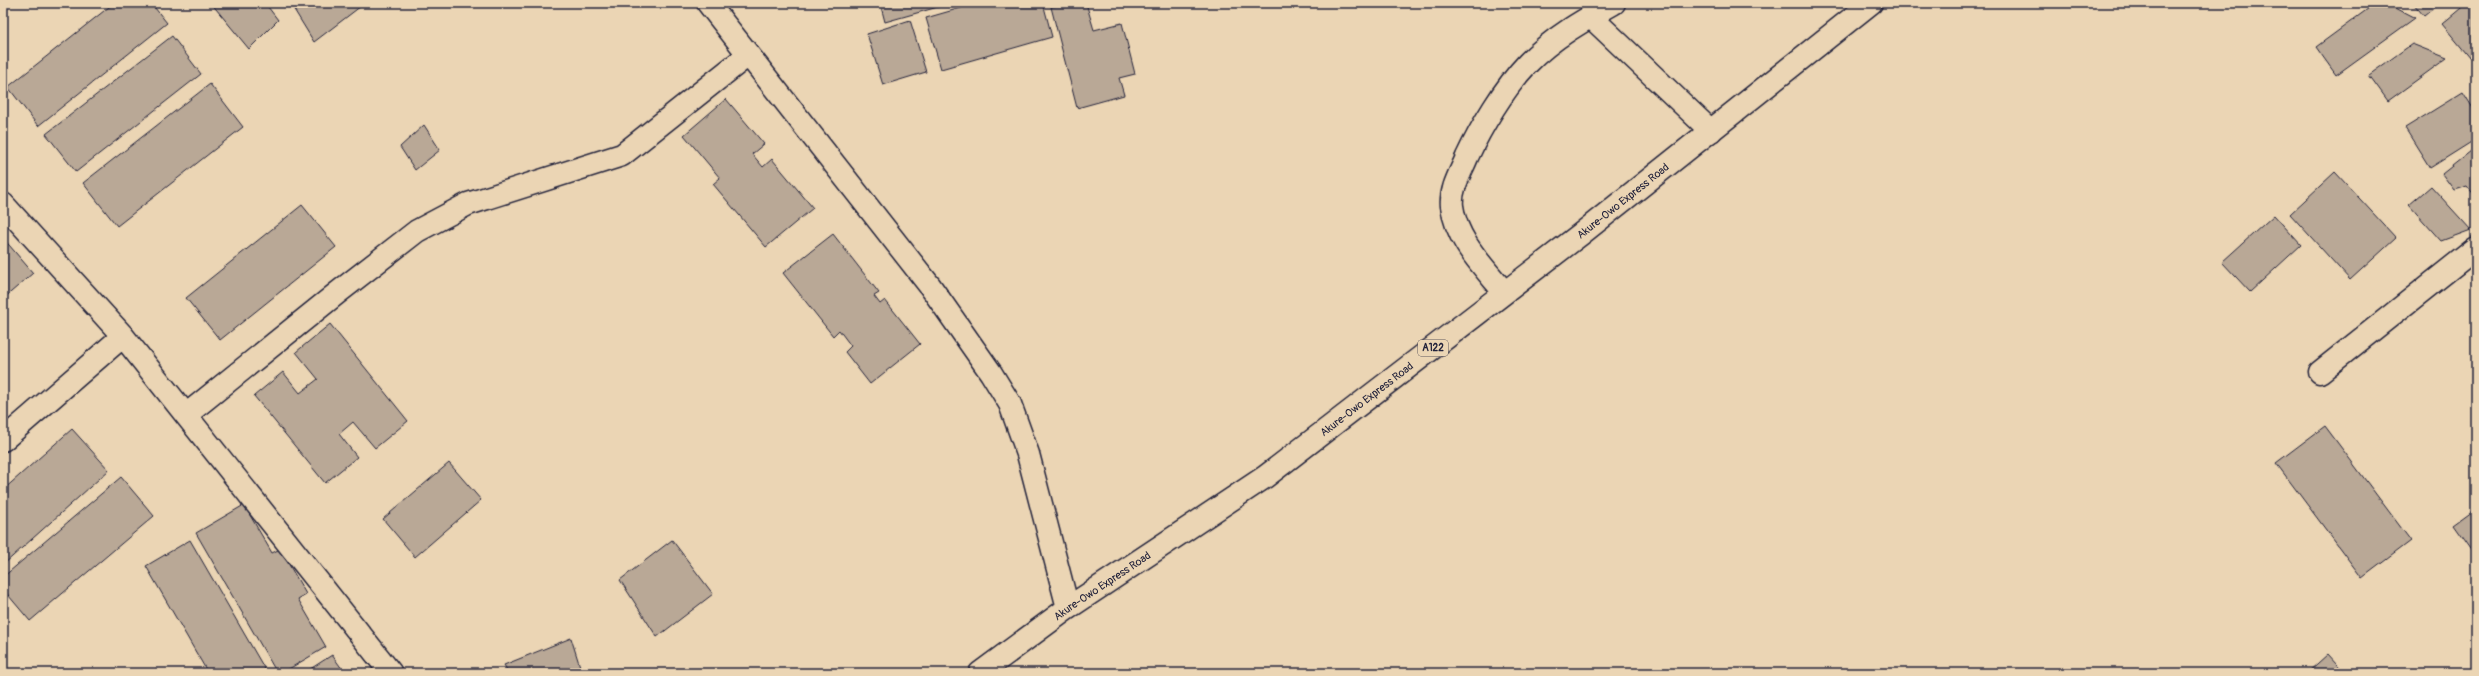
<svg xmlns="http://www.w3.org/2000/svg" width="2479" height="676" viewBox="0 0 2479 676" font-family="Pangolin,sans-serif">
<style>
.building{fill:#b9a896;stroke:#22223b}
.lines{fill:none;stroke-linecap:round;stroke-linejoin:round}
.minor-casing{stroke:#22223b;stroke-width:25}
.highway-casing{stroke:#22223b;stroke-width:25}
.minor{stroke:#ebd5b4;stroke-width:22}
.highway{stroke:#ebd5b4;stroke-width:22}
.labels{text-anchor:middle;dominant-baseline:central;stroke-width:3;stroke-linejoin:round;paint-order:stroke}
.shield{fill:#ebd5b4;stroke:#5e585f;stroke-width:1}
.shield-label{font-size:10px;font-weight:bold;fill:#22223b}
.street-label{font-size:11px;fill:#22223b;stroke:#ebd5b4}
</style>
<rect width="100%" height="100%" fill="#ebd5b4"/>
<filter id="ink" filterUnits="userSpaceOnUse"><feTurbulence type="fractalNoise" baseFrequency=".025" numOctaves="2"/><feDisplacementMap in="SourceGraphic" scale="8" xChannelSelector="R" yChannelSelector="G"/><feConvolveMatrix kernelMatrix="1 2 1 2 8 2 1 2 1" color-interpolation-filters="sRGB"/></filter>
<g filter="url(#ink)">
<path class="building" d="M114,3h37l16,20 -129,103 -30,-39z
M211,3h54l13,17 -29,29z
M290,3h75l-51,39z
M880,3h72l-67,19z
M978,3h65l9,34 -111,32 -15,-51z
M1066,3h20l8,27 28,-7 13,51 -16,4 5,17 -47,13 -26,-101z
M2376,3h10l29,15 -79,57 -20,-28z
M2413,3h27l-16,13z
M2467,3h9v62l-34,-41z
M910,20l16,52 -43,13 -16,-51z
M172,36l29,38 -125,98 -30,-38z
M2412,44l35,14 -59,43 -19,-26z
M210,84l33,43 -126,99 -34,-43z
M2463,92l13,21v26l-46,29 -25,-40z
M726,99l38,45 -12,10 11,13 9,-8 41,49 -47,39 -53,-63 7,-6 -36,-43z
M424,125l16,25 -25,20 -15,-23z
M2476,147v50l-9,-11 -13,4 -12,-16z
M2335,172l61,66 -46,42 -60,-66z
M2431,186l40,44 -30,11 -32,-36z
M302,205l34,42 -116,93 -34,-42z
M2274,215l27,30 -51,47 -28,-30z
M833,234l46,59 -5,3 6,8 5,-4 35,44 -50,40 -25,-32 6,-6 -12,-16 -6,6 -50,-63z
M3,238l30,35 -30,26z
M330,324l78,97 -33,27 -22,-26 -14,12 18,23 -32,26 -71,-87 29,-24 17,21 18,-14 -22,-27z
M2325,426l86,115 -49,37 -86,-115z
M72,429l37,41 -106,95v-75z
M449,463l32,37 -66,57 -32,-38z
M121,477l33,39 -124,105 -27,-32v-12z
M244,505l28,48 8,-4 26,45 -8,5 28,48 -44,26h-5l-81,-140z
M2476,509v47l-22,-31z
M190,540l77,133h-59l-62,-107z
M672,540l41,54 -56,43 -37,-57z
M571,638l11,35h-73l-5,-8z
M2328,654l17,19h-38z
M332,655l13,18h-41z"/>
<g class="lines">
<g class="minor-casing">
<path id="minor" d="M708,3l222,283 61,87 19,31 18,50 40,154
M1590,16l121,115
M3,204l120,132 268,337
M1504,292c-21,-26 -48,-52 -52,-86 -2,-17 9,-34 15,-49 14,-30 37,-69 61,-94 24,-25 56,-43 86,-60
M2320,372l156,-124
M186,415l150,-121 81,-63 51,-27 154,-49 126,-100
M3,440l120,-104"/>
</g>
<g class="highway-casing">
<g id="highway">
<path id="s1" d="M980,673l88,-65 197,-131 316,-243 290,-231"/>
</g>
</g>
<use href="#minor" class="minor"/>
<use href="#highway" class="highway"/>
</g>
</g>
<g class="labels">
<rect class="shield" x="1418" y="340" width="30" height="16" rx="3"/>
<g class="shield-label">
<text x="1433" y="348">A122</text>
</g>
<g class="street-label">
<text stroke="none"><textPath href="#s1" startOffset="798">Akure-Owo Express Road</textPath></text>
<text stroke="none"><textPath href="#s1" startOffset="474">Akure-Owo Express Road</textPath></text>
<text stroke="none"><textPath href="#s1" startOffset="150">Akure-Owo Express Road</textPath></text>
</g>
</g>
<rect width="2479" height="676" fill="none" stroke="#ebd5b4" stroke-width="16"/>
<rect x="8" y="8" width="2463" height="660" fill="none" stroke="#22223b" stroke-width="1.5" filter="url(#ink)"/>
</svg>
